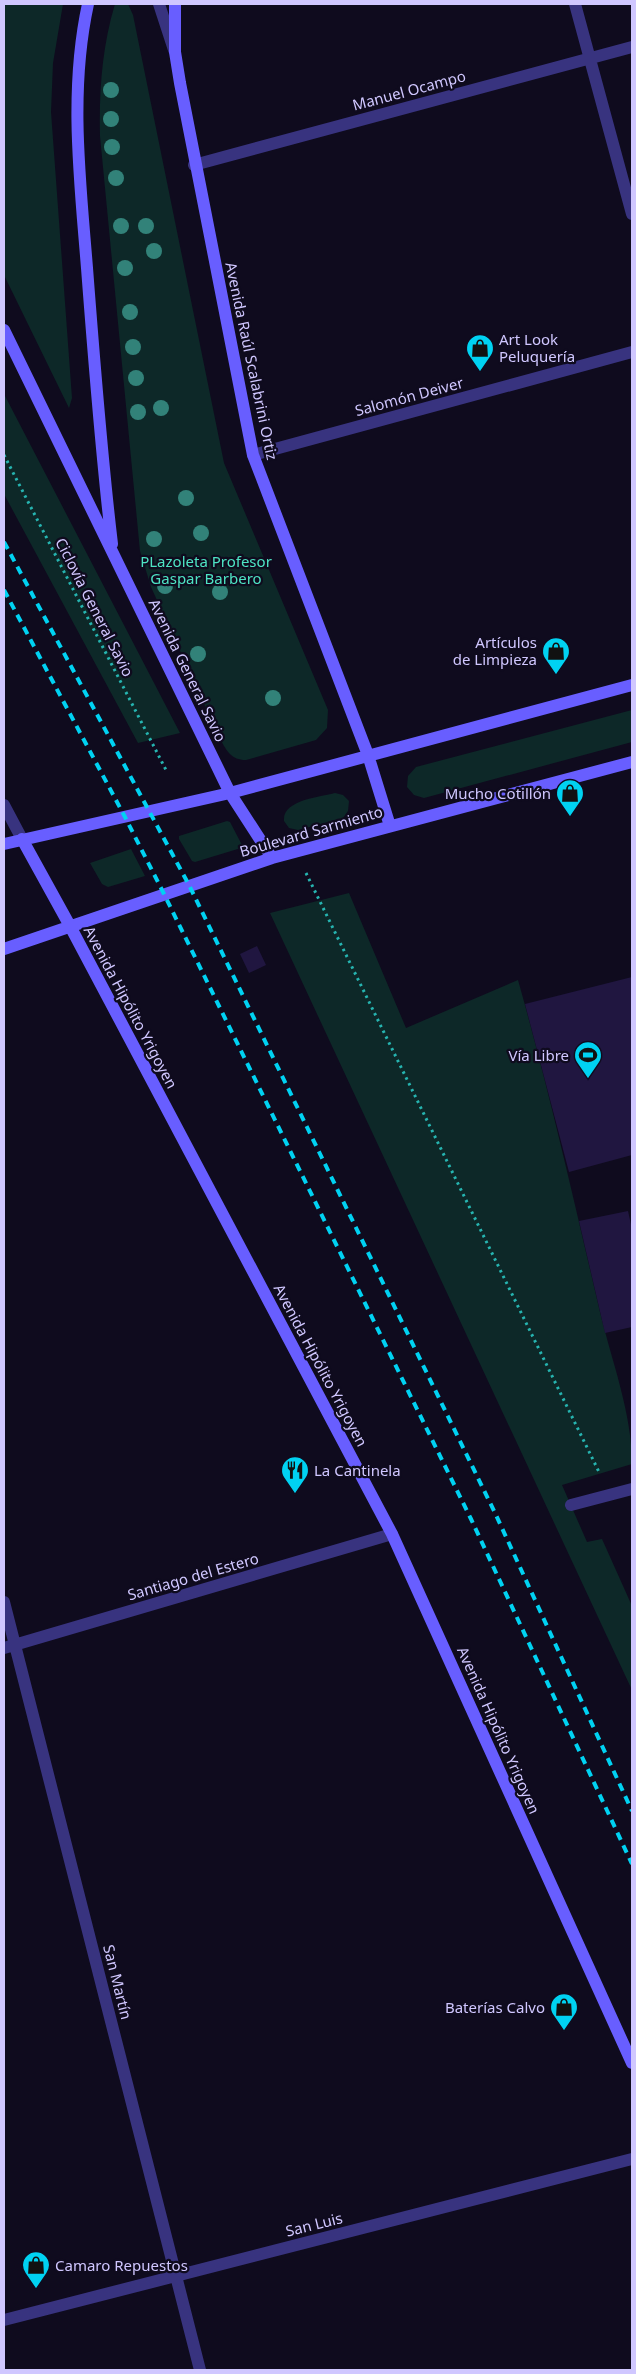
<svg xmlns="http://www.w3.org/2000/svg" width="636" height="2374" viewBox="0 0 636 2374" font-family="'Noto Sans',sans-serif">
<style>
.green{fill:#0d2828}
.building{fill:#201640}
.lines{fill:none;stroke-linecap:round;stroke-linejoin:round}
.path{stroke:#26b4b0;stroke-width:3;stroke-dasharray:2.5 4;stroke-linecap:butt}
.street{stroke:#38337f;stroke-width:12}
.secondary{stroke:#685eff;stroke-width:12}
.rail{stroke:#00d2f2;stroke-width:4;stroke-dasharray:8 6;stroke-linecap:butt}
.tree{fill:#328279}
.labels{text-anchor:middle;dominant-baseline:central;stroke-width:4.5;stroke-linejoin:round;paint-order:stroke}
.street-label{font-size:15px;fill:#d0c7ff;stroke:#0f0b1e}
.poi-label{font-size:15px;fill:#d0c7ff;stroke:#0f0b1e;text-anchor:end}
.park-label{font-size:15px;fill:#4ee4c4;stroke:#0f0b1e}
</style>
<rect width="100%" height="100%" fill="#0f0b1e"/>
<path class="green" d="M4,4h59l-10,59 -2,49 21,286 -3,10 -65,-133z
M115,4h13l5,11 91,448 104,247 -1,18 -11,12 -70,20c-15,0 -19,-9 -26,-21l-69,-152 -11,-36 -40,-415c-1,-45 2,-89 15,-132z
M4,394l176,339 -42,10 -134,-249z
M632,710v32l-208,56 -10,-3 -7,-8 1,-11 8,-9z
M335,793l8,2 6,6 -1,10 -5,7 -45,12 -9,-2 -5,-7c-2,-21 36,-24 51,-28z
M227,821l3,1 12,23 -1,3 -46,14 -3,-1 -13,-22v-3z
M131,849l14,27 -37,11 -6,-3 -12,-21z
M349,893l57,135 112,-48c31,110 56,221 82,332 12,50 32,101 32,152l-70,21 25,57 15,-3 30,67v84l-362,-777z"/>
<path class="building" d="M257,946l9,19 -17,8 -9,-19z
M632,977v178l-63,17 -44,-168z
M628,1211l4,18v98l-27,6 -26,-112z"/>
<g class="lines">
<path class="path" d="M4,455l162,315
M306,873l294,601"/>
<path class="street" d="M159,4l15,46
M575,4l57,210
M194,165l438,-118
M253,455l379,-103
M4,805l18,34
M571,1505l61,-16
M4,1602l196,768
M4,1648l388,-114
M4,2320l628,-161"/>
<path class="secondary" d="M88,4c-19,87 -8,176 -1,264 7,92 14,184 25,276
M175,4v48l5,31 73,372 115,300 22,71
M4,330l226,463 42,65
M22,839l48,87 322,608 240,529
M4,844l226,-51 402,-108
M4,949l268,-91 360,-96"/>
<path class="rail" d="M4,542l185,343 307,630 136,296
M4,590l121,227 39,77 307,625 161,345"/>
</g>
<g class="tree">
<circle cx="111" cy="90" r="8"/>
<circle cx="111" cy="119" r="8"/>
<circle cx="112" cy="147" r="8"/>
<circle cx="116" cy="178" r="8"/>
<circle cx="121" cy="226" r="8"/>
<circle cx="146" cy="226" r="8"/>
<circle cx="154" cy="251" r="8"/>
<circle cx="125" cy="268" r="8"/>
<circle cx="130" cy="312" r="8"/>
<circle cx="133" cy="347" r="8"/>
<circle cx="136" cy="378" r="8"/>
<circle cx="161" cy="408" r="8"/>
<circle cx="138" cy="412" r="8"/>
<circle cx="186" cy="498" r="8"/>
<circle cx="201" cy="533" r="8"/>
<circle cx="154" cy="539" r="8"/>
<circle cx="165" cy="586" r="8"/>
<circle cx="220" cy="592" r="8"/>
<circle cx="198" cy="654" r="8"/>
<circle cx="273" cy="698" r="8"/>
</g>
<defs>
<g id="shop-pin" transform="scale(1.4375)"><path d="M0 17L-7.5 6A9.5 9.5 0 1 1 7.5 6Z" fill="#00d2f2" stroke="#0f0b1e"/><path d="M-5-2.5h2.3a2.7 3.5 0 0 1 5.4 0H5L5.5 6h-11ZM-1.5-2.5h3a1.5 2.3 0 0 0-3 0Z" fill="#111"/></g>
<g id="stadium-pin" transform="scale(1.4375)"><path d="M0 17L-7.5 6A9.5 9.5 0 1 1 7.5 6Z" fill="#00d2f2" stroke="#0f0b1e"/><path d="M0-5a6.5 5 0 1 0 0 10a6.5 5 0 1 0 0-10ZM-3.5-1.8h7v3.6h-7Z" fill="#111"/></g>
<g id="restaurant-pin" transform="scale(1.4375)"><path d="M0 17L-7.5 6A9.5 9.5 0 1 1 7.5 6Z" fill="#00d2f2" stroke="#0f0b1e"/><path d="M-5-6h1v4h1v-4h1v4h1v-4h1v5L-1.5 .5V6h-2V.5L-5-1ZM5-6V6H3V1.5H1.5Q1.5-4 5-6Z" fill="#111"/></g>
</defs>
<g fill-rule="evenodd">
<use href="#shop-pin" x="480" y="348"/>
<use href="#shop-pin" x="556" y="651"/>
<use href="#shop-pin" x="570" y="793"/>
<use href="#stadium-pin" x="588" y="1055"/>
<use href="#restaurant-pin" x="295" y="1470"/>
<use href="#shop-pin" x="564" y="2007"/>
<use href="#shop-pin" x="36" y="2265"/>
</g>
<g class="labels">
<g class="street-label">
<text transform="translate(409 90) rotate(-15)">Manuel Ocampo</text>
<text transform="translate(252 361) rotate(78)">Avenida Raúl Scalabrini Ortiz</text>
<text transform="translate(409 396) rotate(-15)">Salomón Deiver</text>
<text transform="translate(95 607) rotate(63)">Ciclovía General Savio</text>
<text transform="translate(188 670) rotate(64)">Avenida General Savio</text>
<text transform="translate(311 831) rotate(-16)">Boulevard Sarmiento</text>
<text transform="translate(131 1007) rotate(62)">Avenida Hipólito Yrigoyen</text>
<text transform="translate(321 1365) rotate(62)">Avenida Hipólito Yrigoyen</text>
<text transform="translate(193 1576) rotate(-16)">Santiago del Estero</text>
<text transform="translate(499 1730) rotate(66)">Avenida Hipólito Yrigoyen</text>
<text transform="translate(118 1982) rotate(76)">San Martín</text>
<text transform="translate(314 2224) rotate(-14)">San Luis</text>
</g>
<g class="poi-label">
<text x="499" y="339" text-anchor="start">Art Look<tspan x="499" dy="17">Peluquería</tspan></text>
<text x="537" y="642">Artículos<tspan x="537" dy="17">de Limpieza</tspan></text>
<text x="551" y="793">Mucho Cotillón</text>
<text x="569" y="1055">Vía Libre</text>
<text x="314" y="1470" text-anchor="start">La Cantinela</text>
<text x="545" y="2007">Baterías Calvo</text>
<text x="55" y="2265" text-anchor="start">Camaro Repuestos</text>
</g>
<g class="park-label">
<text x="206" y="561">PLazoleta Profesor<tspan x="206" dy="17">Gaspar Barbero</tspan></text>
</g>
</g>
<rect width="636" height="2374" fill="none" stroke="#d0c7ff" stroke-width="10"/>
</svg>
